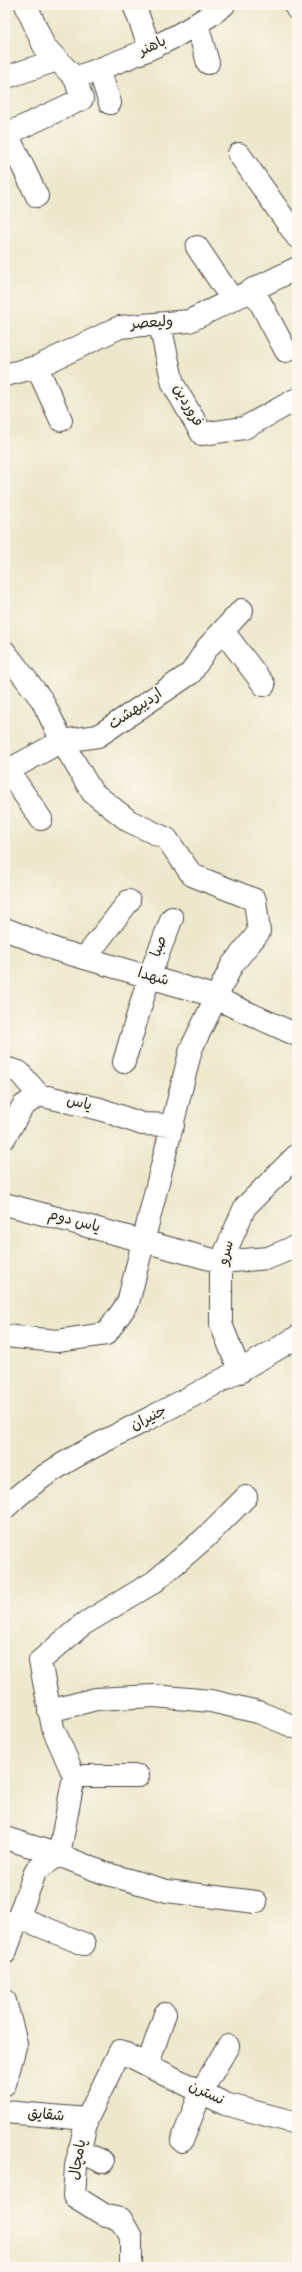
<svg xmlns="http://www.w3.org/2000/svg" width="302" height="2272" viewBox="0 0 302 2272" font-family="Dekko,'Playpen Sans Arabic',sans-serif">
<style>
.lines{fill:none;stroke-linecap:round;stroke-linejoin:round}
.minor-casing{stroke:#484743;stroke-width:24}
.minor{stroke:#fff;stroke-width:22}
.labels{text-anchor:middle;dominant-baseline:central;stroke-width:3.5;stroke-linejoin:round;paint-order:stroke}
.street-label{font-size:15px;fill:#2b2b2b;stroke:#fbf7ec}
</style>
<rect width="100%" height="100%" fill="#fbf7ec"/>
<filter id="ink" filterUnits="userSpaceOnUse"><feTurbulence type="fractalNoise" baseFrequency=".025" numOctaves="2"/><feDisplacementMap in="SourceGraphic" scale="8" xChannelSelector="R" yChannelSelector="G"/><feConvolveMatrix kernelMatrix="1 2 1 2 8 2 1 2 1" color-interpolation-filters="sRGB"/></filter>
<filter id="wash" filterUnits="userSpaceOnUse"><feTurbulence type="fractalNoise" baseFrequency=".012" numOctaves="4" result="noise"/><feDisplacementMap in="SourceGraphic" scale="16" xChannelSelector="R" yChannelSelector="G"/><feGaussianBlur stdDeviation="0.9" result="paint"/><feColorMatrix in="noise" values="0 0 0 0 0 0 0 0 0 0 0 0 0 0 0 0 0 1.4 0 .05"/><feComposite in="paint" operator="in"/></filter>
<g filter="url(#wash)">
<rect width="100%" height="100%" fill="#ede7cb"/>
</g>
<g filter="url(#ink)">
<g class="lines">
<g class="minor-casing">
<path id="minor" d="M134,5l16,43
M295,5l2,4
M197,24l11,39
M99,69l11,34
M7,77l50,-17
M75,78c52,-19 105,-38 149,-73
M7,134l30,62
M5,135l77,-36 -7,-21 -31,-32 -18,-41
M239,154l58,83
M197,247l35,52
M253,289l33,62
M160,325l13,59 29,50 42,-6 53,-29
M37,367l24,53
M5,375l32,-8 83,-40 69,-6 108,-53
M223,631l41,54
M5,652l37,48 20,41 30,51 37,29 38,18 25,36 63,25 4,32 -27,33 -41,84 -63,254 -22,31 -49,7 -52,-5
M5,766l36,53
M5,772l57,-31 36,-5 93,-63 16,-25 35,-38
M5,929l52,21 147,43 93,42
M85,958l44,-57
M124,1062l25,-85 23,-59
M5,1068l14,4 20,23
M5,1137l18,-31 16,-11 61,14 42,15 31,1
M5,1204l216,58 47,-4 29,-12
M240,1372l-19,-48v-62l24,-55 52,-52
M5,1508c39,-39 92,-63 141,-88 51,-26 102,-53 151,-83
M49,1711l47,-12 58,-3 57,5 47,11 39,16
M74,1776h64
M5,1838l54,17 15,-79 -21,-48 -13,-67 42,-36 72,-43 51,-44 41,-41
M18,1917l66,27
M5,1953l31,-83 23,-15 45,18 63,18 89,11
M5,2001l11,42 -11,41
M148,2064l17,-50
M5,2112l82,7
M182,2141l19,-49 27,-46
M79,2151l24,11
M131,2267v-30l-10,-18 -15,-3 -32,-20 2,-30 11,-47 33,-68 105,53 72,19"/>
</g>
<use href="#minor" class="minor"/>
</g>
</g>
<g class="labels">
<g class="street-label">
<text transform="translate(153 47) rotate(-24)">باهنر</text>
<text transform="translate(152 324) rotate(-4)">ولیعصر</text>
<text transform="translate(187 406) rotate(61)">فروردین</text>
<text transform="translate(136 710) rotate(-34)">اردیبهشت</text>
<text transform="translate(160 947) rotate(-69)">صبا</text>
<text transform="translate(153 978) rotate(16)">شهدا</text>
<text transform="translate(79 1104) rotate(13)">یاس</text>
<text transform="translate(74 1222) rotate(15)">یاس دوم</text>
<text transform="translate(227 1253) rotate(-73)">سرو</text>
<text transform="translate(149 1419) rotate(-27)">جنیران</text>
<text transform="translate(206 2094) rotate(26)">نسترن</text>
<text transform="translate(46 2116) rotate(5)">شقایق</text>
<text transform="translate(79 2160) rotate(-80)">پامچال</text>
</g>
</g>
<rect width="302" height="2272" fill="none" stroke="#fbf7ec" stroke-width="20"/>
</svg>
